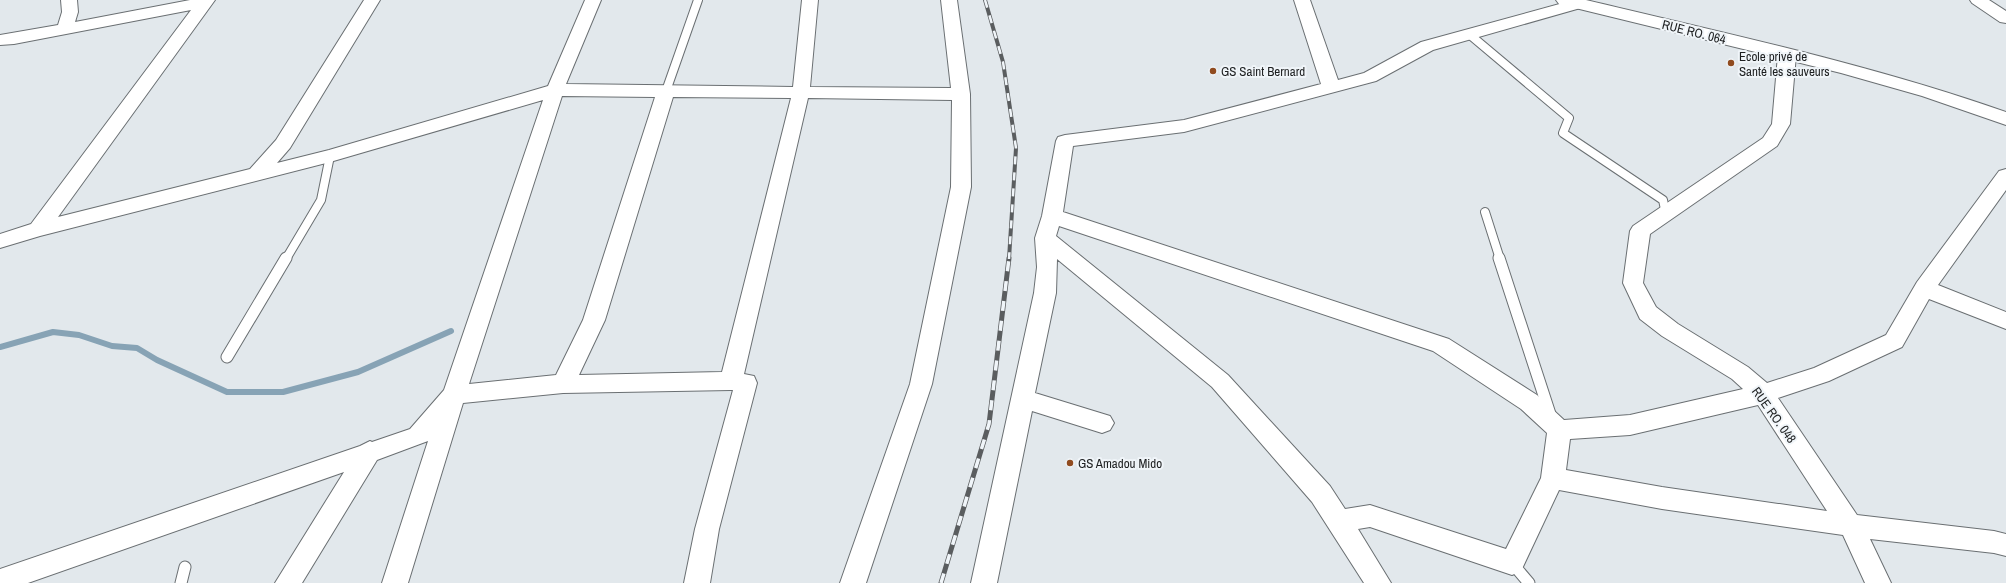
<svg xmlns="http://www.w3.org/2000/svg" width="2006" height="583" viewBox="0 0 2006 583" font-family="'Archivo Narrow',sans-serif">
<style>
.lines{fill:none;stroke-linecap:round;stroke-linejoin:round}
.stream{stroke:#87a3b5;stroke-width:6}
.service-far1-casing{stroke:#6a6f72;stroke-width:10}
.service-casing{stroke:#6a6f72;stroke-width:13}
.minor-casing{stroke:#6a6f72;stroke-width:2}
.tertiary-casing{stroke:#6a6f72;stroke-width:2}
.service-far1{stroke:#fff;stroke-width:8}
.service{stroke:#fff;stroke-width:11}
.minor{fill:#fff;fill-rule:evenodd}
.tertiary{fill:#fff;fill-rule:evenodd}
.rail-far1-casing{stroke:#5a5d5f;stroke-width:4}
.rail-casing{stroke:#5a5d5f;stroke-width:5}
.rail-far1{stroke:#f0f5f9;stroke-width:2.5;stroke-dasharray:8;stroke-linecap:butt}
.rail{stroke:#f0f5f9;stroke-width:3.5;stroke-dasharray:10;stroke-linecap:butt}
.poi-dot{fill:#904b1f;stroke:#f0f5f9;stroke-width:1.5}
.labels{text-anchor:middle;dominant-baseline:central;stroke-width:4;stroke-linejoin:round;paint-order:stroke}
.street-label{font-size:13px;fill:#1d1f20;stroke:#f0f5f9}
.poi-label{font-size:13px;fill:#1d1f20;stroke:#f0f5f9;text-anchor:start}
</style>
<rect width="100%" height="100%" fill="#e2e8ec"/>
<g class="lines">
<path class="stream" d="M0,347l53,-15 26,3 33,11 25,2 20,12 70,32h56l75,-20 93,-41"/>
<g class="service-far1-casing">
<path id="service-far1" d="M1469,34l100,84 -6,15 100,67 3,14
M666,91l32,-91
M1485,212l15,47
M286,259l35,-59 9,-44"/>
</g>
<g class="service-casing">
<path id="service" d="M1499,258l51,156
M227,357l59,-99
M1512,563l17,20
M181,583l4,-16"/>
</g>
<g class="minor-casing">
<path id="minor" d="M61,0h16l1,12 -3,10 115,-22h25l-157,217 192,-48 26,-29 88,-140h16l-90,148 -13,15 52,-13 219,-64 37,-86h16l-35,84 227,3 9,-87h16l-8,87 141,1 -10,-88h16l13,94 1,93 -39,197 -66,199h-26l70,-199 41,-197 1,-87 -144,-2 -64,276 10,2 3,7 -38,146 -9,54h-26l11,-54 38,-139h-2l-168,3 -100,10 -55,180h-26l46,-142 -51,19 -75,123h-27l69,-111 -316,111h-28v-14l360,-123 10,-5 2,1 38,-13 34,-39 99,-290 -213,62 -290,74 -40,12v-14l31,-10 160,-214 -177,34 -14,1v-10l58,-10 4,-13zM562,96l93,1 -72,223 -27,55 -87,9zM673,97l118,1 -69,274 -143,3 26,-55z
M1294,0h16l28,80 26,-7 57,-31 153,-42 10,1 2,3 -2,3 -151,43 -57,31 -192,51 -111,14 -10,66 386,127 88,56 27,25 66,-5 113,-26 -11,-10 -70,-43 -22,-17 -17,-36 7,-52 3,-5 130,-88 9,-14 6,-69 3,-4 6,-1 6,1 3,4 -6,69 -13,22 -127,88 -7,49 13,24 22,17 70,43 19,16 47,-15 72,-33 31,-53 82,-111 7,-2v21l-68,95 68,27v17l-77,-30 -27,48 -73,34 -51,17 79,117 137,16 12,3v22l-12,-3 -124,-14 21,44h-26l-22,-48 -181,-26 -103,-19 -38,81 -9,4 -142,-48 -12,2 33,54h-27l-52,-81 -100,-115 -155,-128 -1,34 -21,100 75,23 4,7 -4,7 -8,3 -70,-22 -35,172h-26l63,-290 3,-26 -2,-29 7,-22 14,-75 2,-4 7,-2 119,-15 137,-36zM1059,226l374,125 88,58 26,24 -6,45 -35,71 -136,-44 -25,4 -15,-23 -102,-111 -172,-139zM1758,405l69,106 -165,-24 -96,-17 4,-31 60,-4z
M1970,0h19l17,11v12l-6,-1 -28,-19z"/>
</g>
<g class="tertiary-casing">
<path id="tertiary" d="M1556,0h30c142,34 283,64 420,112v13l-84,-29 -81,-23 -282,-69z"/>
</g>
<use href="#service-far1" class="service-far1"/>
<use href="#service" class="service"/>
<use href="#minor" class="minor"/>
<use href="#tertiary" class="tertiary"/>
<g class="rail-far1-casing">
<path id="rail-far1" d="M985,0l18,62 13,86 -7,111"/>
</g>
<g class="rail-casing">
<path id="rail" d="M941,583l48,-159 20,-166"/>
</g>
<use href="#rail-far1" class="rail-far1"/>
<use href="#rail" class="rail"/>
</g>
<g class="poi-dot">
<circle cx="1731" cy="63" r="4"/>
<circle cx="1213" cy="71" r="4"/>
<circle cx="1070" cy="463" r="4"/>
</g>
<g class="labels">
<g class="street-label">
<text transform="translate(1694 32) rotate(14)">RUE RO. 064</text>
<text transform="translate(1774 415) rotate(54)">RUE RO. 048</text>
</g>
<g class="poi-label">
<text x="1739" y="56">Ecole privé de<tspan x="1739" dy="15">Santé les sauveurs</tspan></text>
<text x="1221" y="71">GS Saint Bernard</text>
<text x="1078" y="463">GS Amadou Mido</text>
</g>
</g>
</svg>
